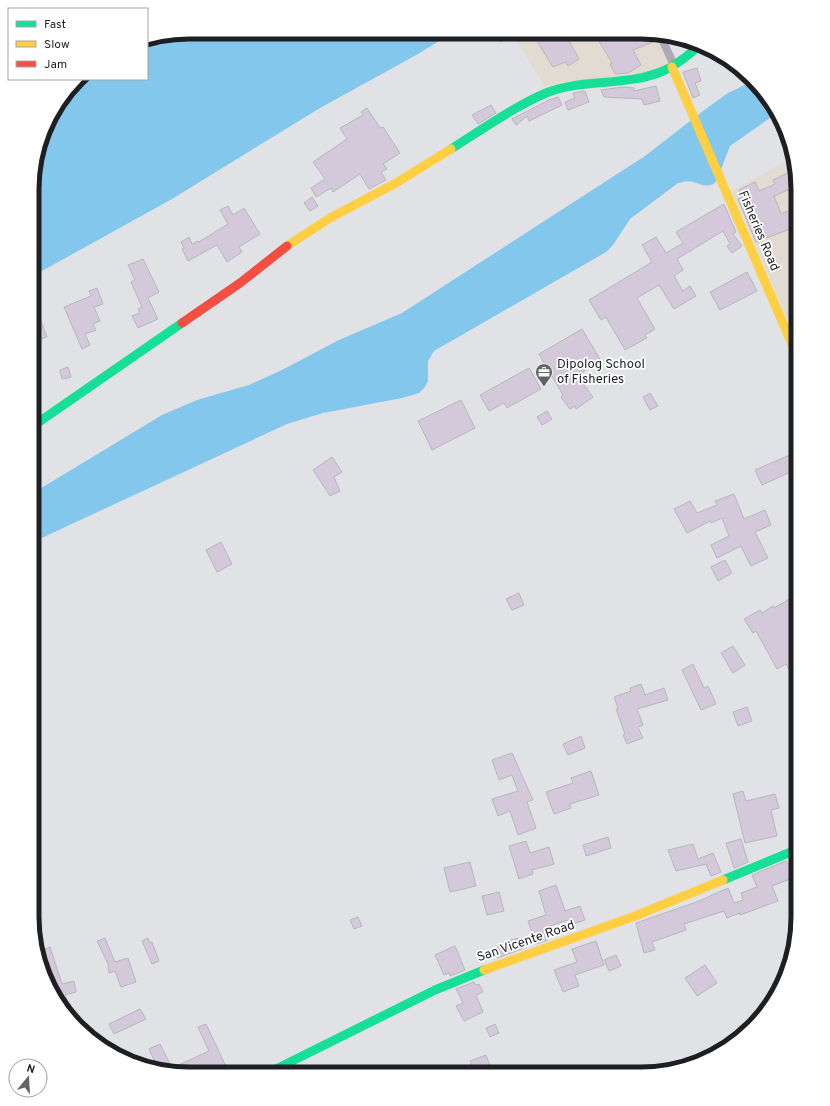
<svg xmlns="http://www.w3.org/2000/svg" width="830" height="1106" viewBox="0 0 830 1106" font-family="Overpass,sans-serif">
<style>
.education{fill:#e1dbd2}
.water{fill:#83c7ed}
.building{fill:#d3c9da;stroke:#b7b7bb}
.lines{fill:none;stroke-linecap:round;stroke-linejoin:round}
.street{stroke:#b0a8b2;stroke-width:8}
.fast{stroke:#16e098;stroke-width:9}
.slow{stroke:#ffcf43;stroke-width:9}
.jam{stroke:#f24e42;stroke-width:9}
.labels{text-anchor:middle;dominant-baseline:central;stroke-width:3.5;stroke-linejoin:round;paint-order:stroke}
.street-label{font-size:13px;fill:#1d1f22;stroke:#fff}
.poi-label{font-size:13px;fill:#1d1f22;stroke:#fff;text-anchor:start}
.rim{fill:none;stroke:#1d1f22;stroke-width:5}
</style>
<rect width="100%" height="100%" fill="#e0e2e6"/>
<path class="education" d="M512,33h140l19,33 -15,7 -109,17z
M791,158l7,31v125l-11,5 -55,-128z"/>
<path class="water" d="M189,32l263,1 -34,21 -98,54 -148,91 -139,77v-107l20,-58 26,-32h68v-40z
M753,81l6,5 18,27 -47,33 -14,36c-9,8 -18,0 -28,-1 -3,0 -7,2 -10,2l-48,36 -17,26 -7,7 -172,99 -6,10v20l-3,6 -6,6 -17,5 -79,15 -36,11 -254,118v-49l129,-78 35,-15 52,-15 33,-15 57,-30 63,-27 243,-157 62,-48 21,-15z"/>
<path class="building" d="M496,33h20l-15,9z
M543,33h22l14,26 -11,7 -3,-4 -12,5 -18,-29z
M594,33h55l4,9 -20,8 8,15 -13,8 -13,1 -5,-10 2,-1z
M697,68l4,13 -6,2 5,12 -7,3 -10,-26z
M656,86l4,15 -16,4 -2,-6 -38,-2 -3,-7 22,-3 11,1v3z
M585,91l4,11 -21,8 -3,-8 10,-4 -2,-5z
M558,97l4,8 -8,4 -25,12 -2,-5 -11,9 -4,-6 37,-19z
M491,105l5,8 -18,11 -6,-9z
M367,108l13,20 3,-1 17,26 -17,11 4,5 -6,3 5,8 -17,9 -9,-15 -27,18 -2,-4 -15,9 -5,-9 14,-9 -12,-17 34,-23 -7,-11 23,-13 -2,-3z
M794,170l3,16 -23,10 7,18 17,-7v19l-42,16 -18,-43 5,-2 -4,-7 16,-8 4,9 16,-7 -2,-4z
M312,197l6,9 -8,5 -6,-8z
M724,204l12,28 -3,2 9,12 -10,7 -5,-7 3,-2 -7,-13 -46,28 6,11 -9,6 9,15 7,-5 6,10 -22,13 -15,-24 -22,13 18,31 -10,6 2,3 -22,12 -19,-33 -5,3 -12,-20 63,-38 -10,-17 14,-8 10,16 17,-10 -7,-11z
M228,206l5,9 11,-7 16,26 -21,13 3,5 -15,10 -10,-17 -29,16 -6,-12 2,-1 -3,-6 8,-5 3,7 6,-3 1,1 29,-18 -8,-14z
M143,259l16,33 -11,6 10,21 -20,9 -6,-12 8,-3 -2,-4 4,-2 -11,-25 4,-2 -7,-15z
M747,272l10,19 -37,19 -10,-18z
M97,288l6,16 -9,3 6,14 -7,3 3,6 -11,4 5,11 -8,4 -18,-42 27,-11 -2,-5z
M41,321l6,16 -10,3 -4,-16z
M582,329l19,32 -24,14 16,22 -17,12 -1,-3 -5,3 -9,-12 2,-2 -24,-41z
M68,367l3,10 -9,2 -2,-9z
M529,368l12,21 -34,19 -3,-5 -15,8 -9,-16z
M650,393l8,13 -8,4 -7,-13z
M461,400l14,28 -43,22 -14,-29z
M547,411l5,8 -10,6 -5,-8z
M790,455l7,14 -35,16 -7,-15z
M332,457l10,15 -8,5 6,14 -10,5 -17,-26z
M734,494l10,25 21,-9 6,15 -16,7 13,26 -17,8 -10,-20 -24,12 -6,-13 18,-9 -7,-18 -11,5 -1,-2 -23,12 -13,-24 16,-8 7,12 20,-8 -2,-4z
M221,542l11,22 -15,8 -11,-22z
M725,560l7,13 -14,8 -7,-14z
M519,593l5,12 -12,5 -6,-11z
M798,594v32l-8,4 8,17v38l-12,-21 -9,5 -21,-38 -3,2 -9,-14 16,-9 2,3 11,-7 1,2z
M733,646l12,19 -12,8 -12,-20z
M693,664l11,24 4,-2 8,18 -15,6 -19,-40z
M641,684l4,11 19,-7 4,12 -31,9 6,16 -5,2 5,11 -16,6 -4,-9 2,-1 -9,-25 2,-1 -4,-11 17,-6 -1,-3z
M747,707l5,14 -14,5 -5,-14z
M581,736l4,12 -17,7 -5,-11z
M512,753l21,47 -6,2 9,26 -18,7 -8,-24 -12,5 -6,-17 26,-8 -6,-16 -13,5 -7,-20z
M591,771l8,24 -29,9 1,4 -17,6 -8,-22 27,-9 -2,-5z
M743,791l3,10 29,-7 4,14 -8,2 6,26 -32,7 -12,-49z
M608,837l3,11 -25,8 -3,-11z
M741,839l7,23 -14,6 -8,-25z
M526,841l4,12 19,-6 5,17 -22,6 1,4 -14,5 -10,-33z
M693,844l5,15 15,-6 8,19 -10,4 -5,-12 -30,7 -8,-21z
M786,861l2,3 10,-3v15l-26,10 6,15 -38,14v-2l-13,5 -3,-7 -40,13 2,6 -34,12 3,8 -11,3 -8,-30 63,-22 29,-13 6,15 9,-3 -2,-7 16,-6 -5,-12z
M470,862l6,24 -26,6 -6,-24z
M556,885l9,26 15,-5 5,14 -12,4 -2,-5 -27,9 4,12 -12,4 -8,-23 18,-6 -7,-24z
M499,892l5,19 -17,4 -5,-19z
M358,917l4,9 -8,3 -4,-9z
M105,938l10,24 13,-4 8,24 -15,5 -6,-16 -6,2 -1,-9 -11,-23z
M148,938l2,5 2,-1 7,19 -7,3 -10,-23z
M519,938l3,11 -25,9 -2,-10 13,-3 -1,-4z
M596,941l8,24 -29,10 4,11 -16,6 -9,-22 23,-8 -5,-13z
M455,946l10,24 -15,6 -1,-3 -5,2 -9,-20z
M50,947l12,37 12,-3 2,11 -11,3 2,5 -8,3 -11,-17 -8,-35z
M616,955l5,11 -12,5 -5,-11z
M705,965l12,18 -20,13 -12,-18z
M474,982l2,3 3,-1 4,8 -7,3 7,17 -19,9 -8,-15 7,-3 -7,-14z
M140,1009l6,10 -32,15 -5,-10z
M206,1024l23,49h-60l-11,-4 -9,-20 11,-5 12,24 37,-17 -11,-24z
M495,1024l4,9 -9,4 -4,-9z
M486,1055l7,19h-18l-5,-13z"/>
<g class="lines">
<path class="street" d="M659,33l15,32"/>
<path class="fast" d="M451,149c29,-18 64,-43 95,-56 37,-15 80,-6 117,-22 13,-5 24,-15 35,-24
M33,426l149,-103
M723,880l75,-31
M268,1073l167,-83 49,-20"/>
<path class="slow" d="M672,67l126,291
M287,246l43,-28 66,-35 55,-34
M484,970l151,-54 88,-36"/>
<path class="jam" d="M182,323l58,-40 47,-37"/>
</g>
<defs>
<g id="office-pin" transform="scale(0.9)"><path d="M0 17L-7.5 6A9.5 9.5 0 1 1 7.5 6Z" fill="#616367" stroke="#fff"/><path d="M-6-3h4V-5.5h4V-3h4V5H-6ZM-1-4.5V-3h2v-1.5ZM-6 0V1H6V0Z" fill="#fff"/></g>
</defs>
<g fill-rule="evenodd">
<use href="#office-pin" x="544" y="372"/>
</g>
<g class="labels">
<g class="street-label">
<text transform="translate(758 231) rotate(67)">Fisheries Road</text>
<text transform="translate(526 942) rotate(-19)">San Vicente Road</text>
</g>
<g class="poi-label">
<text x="557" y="365">Dipolog School<tspan x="557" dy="15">of Fisheries</tspan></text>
</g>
</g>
<path d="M0 0H830V1106H0ZM189 39H641A150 150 0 0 1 791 189V917A150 150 0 0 1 641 1067H189A150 150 0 0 1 39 917V189A150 150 0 0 1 189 39Z" fill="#fff" fill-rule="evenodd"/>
<path class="rim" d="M189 39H641A150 150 0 0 1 791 189V917A150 150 0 0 1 641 1067H189A150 150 0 0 1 39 917V189A150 150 0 0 1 189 39Z"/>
<rect x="8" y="8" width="140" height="72" fill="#ffffff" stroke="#a5a5a7"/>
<rect x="16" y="21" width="20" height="6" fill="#16e098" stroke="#a5a5a7"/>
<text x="44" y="28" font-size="12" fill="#1d1f22">Fast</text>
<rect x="16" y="41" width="20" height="6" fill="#ffcf43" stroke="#a5a5a7"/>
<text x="44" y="48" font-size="12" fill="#1d1f22">Slow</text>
<rect x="16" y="61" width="20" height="6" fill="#f24e42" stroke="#a5a5a7"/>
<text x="44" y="68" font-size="12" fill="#1d1f22">Jam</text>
<g transform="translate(28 1078) rotate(18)"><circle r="19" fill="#ffffff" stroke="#a5a5a7"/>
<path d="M0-3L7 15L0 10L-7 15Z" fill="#616367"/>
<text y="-6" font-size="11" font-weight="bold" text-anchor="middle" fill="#1d1f22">N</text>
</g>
</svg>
